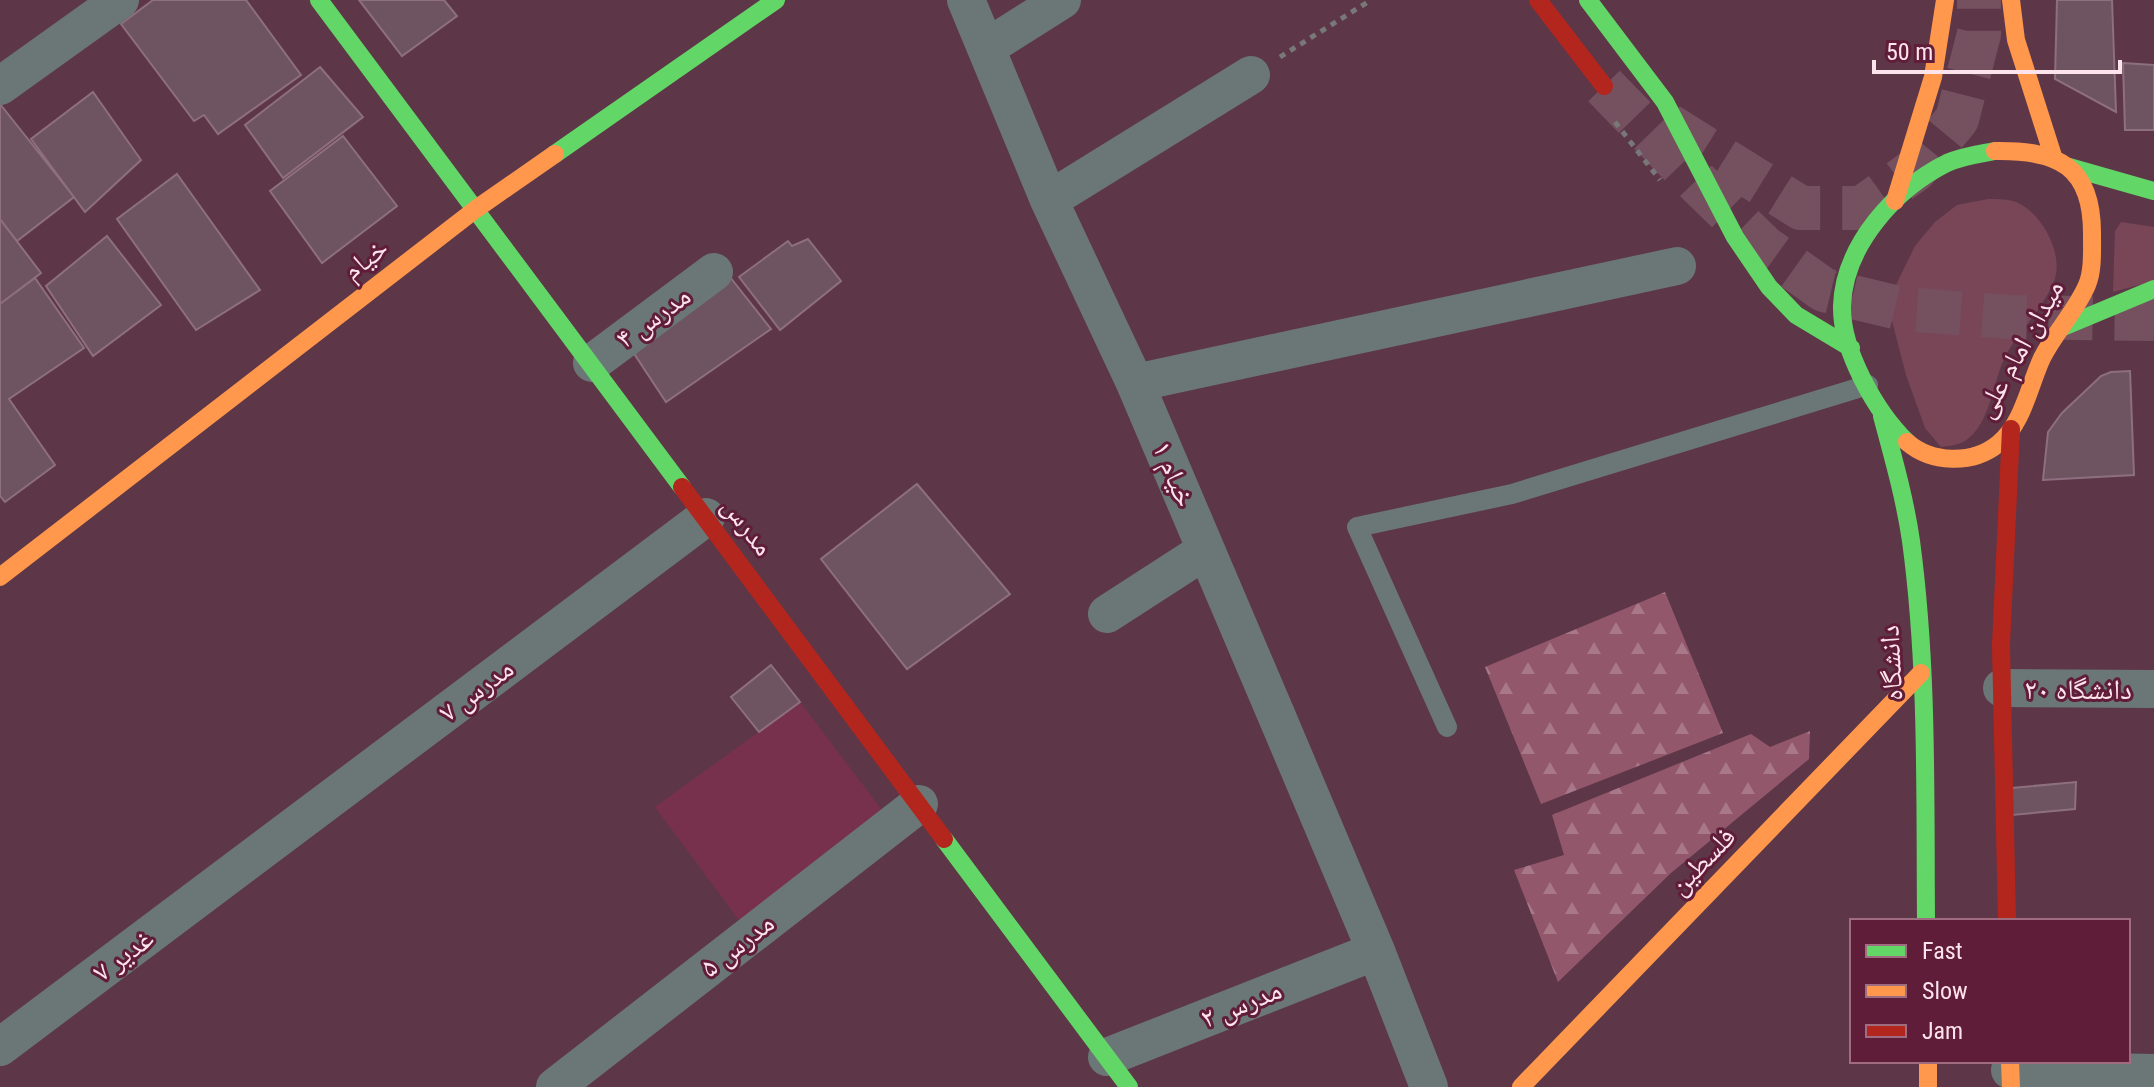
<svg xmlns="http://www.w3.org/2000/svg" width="2154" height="1087" viewBox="0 0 2154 1087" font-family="'Roboto Condensed','Noto Naskh Arabic',sans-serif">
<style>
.built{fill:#78314d}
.green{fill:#794658}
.forest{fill:url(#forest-firs)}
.building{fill:#6e5361;stroke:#8d6f80;stroke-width:2}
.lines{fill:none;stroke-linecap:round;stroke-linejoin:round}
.secondary-tunnel{stroke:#755160;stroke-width:44;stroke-dasharray:44 22;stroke-linecap:butt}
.path{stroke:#787879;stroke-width:5;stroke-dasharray:6 6;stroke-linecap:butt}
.lane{stroke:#6b7776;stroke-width:20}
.street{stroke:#6b7776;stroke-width:38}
.fast{stroke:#63d668;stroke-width:18}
.slow{stroke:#ff974d;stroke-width:18}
.jam{stroke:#b3261e;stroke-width:18}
.labels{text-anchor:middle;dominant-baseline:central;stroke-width:6;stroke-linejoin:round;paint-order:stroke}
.street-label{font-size:28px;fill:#fde3eb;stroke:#601d39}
</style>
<defs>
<pattern id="forest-firs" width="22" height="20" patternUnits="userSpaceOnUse" patternTransform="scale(2)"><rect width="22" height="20" fill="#93576c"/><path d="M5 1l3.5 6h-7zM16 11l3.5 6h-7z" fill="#a87788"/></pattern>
</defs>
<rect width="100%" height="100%" fill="#5d3747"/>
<path class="built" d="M800,702l85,112 -146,106 -84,-113z"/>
<path class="green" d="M1988,199c8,0 17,0 25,2 27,8 52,53 41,80 -10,26 -33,48 -47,72 -15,27 -15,70 -42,88 -6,4 -17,5 -24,6l-16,-19 -19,-53 -15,-58 1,-24 23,-47 20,-24 22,-17z
M2121,222l33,5v54l-41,11 2,-61z"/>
<path class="forest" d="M1665,592l58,141 -182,71 -56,-137z
M1810,731l-1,28 -138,114 -113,109 -44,-112 50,-15 -12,-40 199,-81 19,13z"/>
<path class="building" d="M153,0h93l55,75 -83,59 -14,-19 -10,6 -73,-97z
M359,0h85l13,16 -55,40z
M2057,0h55l4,112 -61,-33z
M2123,63l31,2v65h-29z
M320,67l43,50 -80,61 -38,-53z
M93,92l48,68 -56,52 -54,-73z
M0,104l74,93 -57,44 -17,-22z
M343,136l54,70 -75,57 -52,-72z
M177,174l83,116 -64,40 -79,-111z
M0,219l41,54 -41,31z
M107,236l54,69 -68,51 -47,-70z
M808,239l33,42 -61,49 -41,-53 49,-36 4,5z
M730,277l41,52 -105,73 -31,-47 4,-12z
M35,278l49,70 -75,51 46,66 -50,37 -5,-6v-192z
M2130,371l4,104 -91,5 5,-48 14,-19 39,-37 10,-4z
M917,484l93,110 -103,75 -86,-110z
M771,665l29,37 -41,30 -28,-35z
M2076,782l-1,27 -63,6v-27z"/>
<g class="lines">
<path class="secondary-tunnel" d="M1604,86l95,98 65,63 60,43 79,19 107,8 144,2
M1668,125l133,83h61l53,-38 42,-51 22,-85v-34"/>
<path class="path" d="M1280,57l91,-57
M1615,122l45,58"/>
<path class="lane" d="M1447,727l-90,-200 155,-33 356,-109"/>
<path class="street" d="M966,0l83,200 86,183 140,329 101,239 53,136
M986,48l76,-48
M0,86l120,-86
M1049,200l202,-125
M592,363l122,-91
M1135,383l542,-117
M1107,614l99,-64
M2002,688l152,1
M0,1047l706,-530
M1107,1057l269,-106
M2010,1070l144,3
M555,1087l364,-283"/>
<path class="fast" d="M319,0l363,487
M1588,0l77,102 70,135 34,50 27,28 55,33
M555,154l221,-154
M2069,167l85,24
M2063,327l91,-38
M1882,416c11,41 23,83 29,125 17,126 14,253 15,380
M1907,442c-31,-30 -66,-92 -65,-136 2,-61 53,-117 105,-143 15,-7 32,-9 48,-12
M944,839l185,248"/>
<path class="slow" d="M2011,0l5,40 37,116
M1895,201l38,-124 12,-77
M1907,442c24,21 65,23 91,2 25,-20 31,-58 44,-86 13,-26 34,-47 45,-73 6,-14 5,-33 5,-49 1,-70 -34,-86 -97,-85
M0,577l476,-368 79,-55
M1928,1061v26
M2010,1061l1,26
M1521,1087l400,-414"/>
<path class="jam" d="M1538,0l66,86
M682,487l262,352
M2007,921l-6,-276 10,-216"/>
</g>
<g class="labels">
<g class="street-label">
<text transform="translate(365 259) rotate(-38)">خیام</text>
<text transform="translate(653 317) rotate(-36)">مدرس ۴</text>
<text transform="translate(2019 349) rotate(-61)">میدان امام علی</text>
<text transform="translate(1174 474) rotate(67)">خیام ۱</text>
<text transform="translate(748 526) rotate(53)">مدرس</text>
<text transform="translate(1891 663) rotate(-93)">دانشگاه</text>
<text x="2078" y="689">دانشگاه ۲۰</text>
<text transform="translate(476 690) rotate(-37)">مدرس ۷</text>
<text transform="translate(1702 861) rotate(-46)">فلسطین</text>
<text transform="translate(737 945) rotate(-38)">مدرس ۵</text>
<text transform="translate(123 955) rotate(-37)">غدیر ۷</text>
<text transform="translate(1241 1004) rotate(-22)">مدرس ۲</text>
</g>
</g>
<rect x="1850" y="919" width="280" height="144" fill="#601d39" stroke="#9f6c80" stroke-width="2"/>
<rect x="1866" y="945" width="40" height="12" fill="#63d668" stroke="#9f6c80" stroke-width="2"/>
<text x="1922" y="959" font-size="24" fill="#fde3eb">Fast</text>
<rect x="1866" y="985" width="40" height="12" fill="#ff974d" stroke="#9f6c80" stroke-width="2"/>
<text x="1922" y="999" font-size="24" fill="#fde3eb">Slow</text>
<rect x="1866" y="1025" width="40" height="12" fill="#b3261e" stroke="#9f6c80" stroke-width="2"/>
<text x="1922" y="1039" font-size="24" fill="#fde3eb">Jam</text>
<path d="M1874 60v12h246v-12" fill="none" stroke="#fde3eb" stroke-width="4"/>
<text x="1886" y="60" font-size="24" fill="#fde3eb" stroke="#601d39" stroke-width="6" paint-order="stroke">50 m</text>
</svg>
